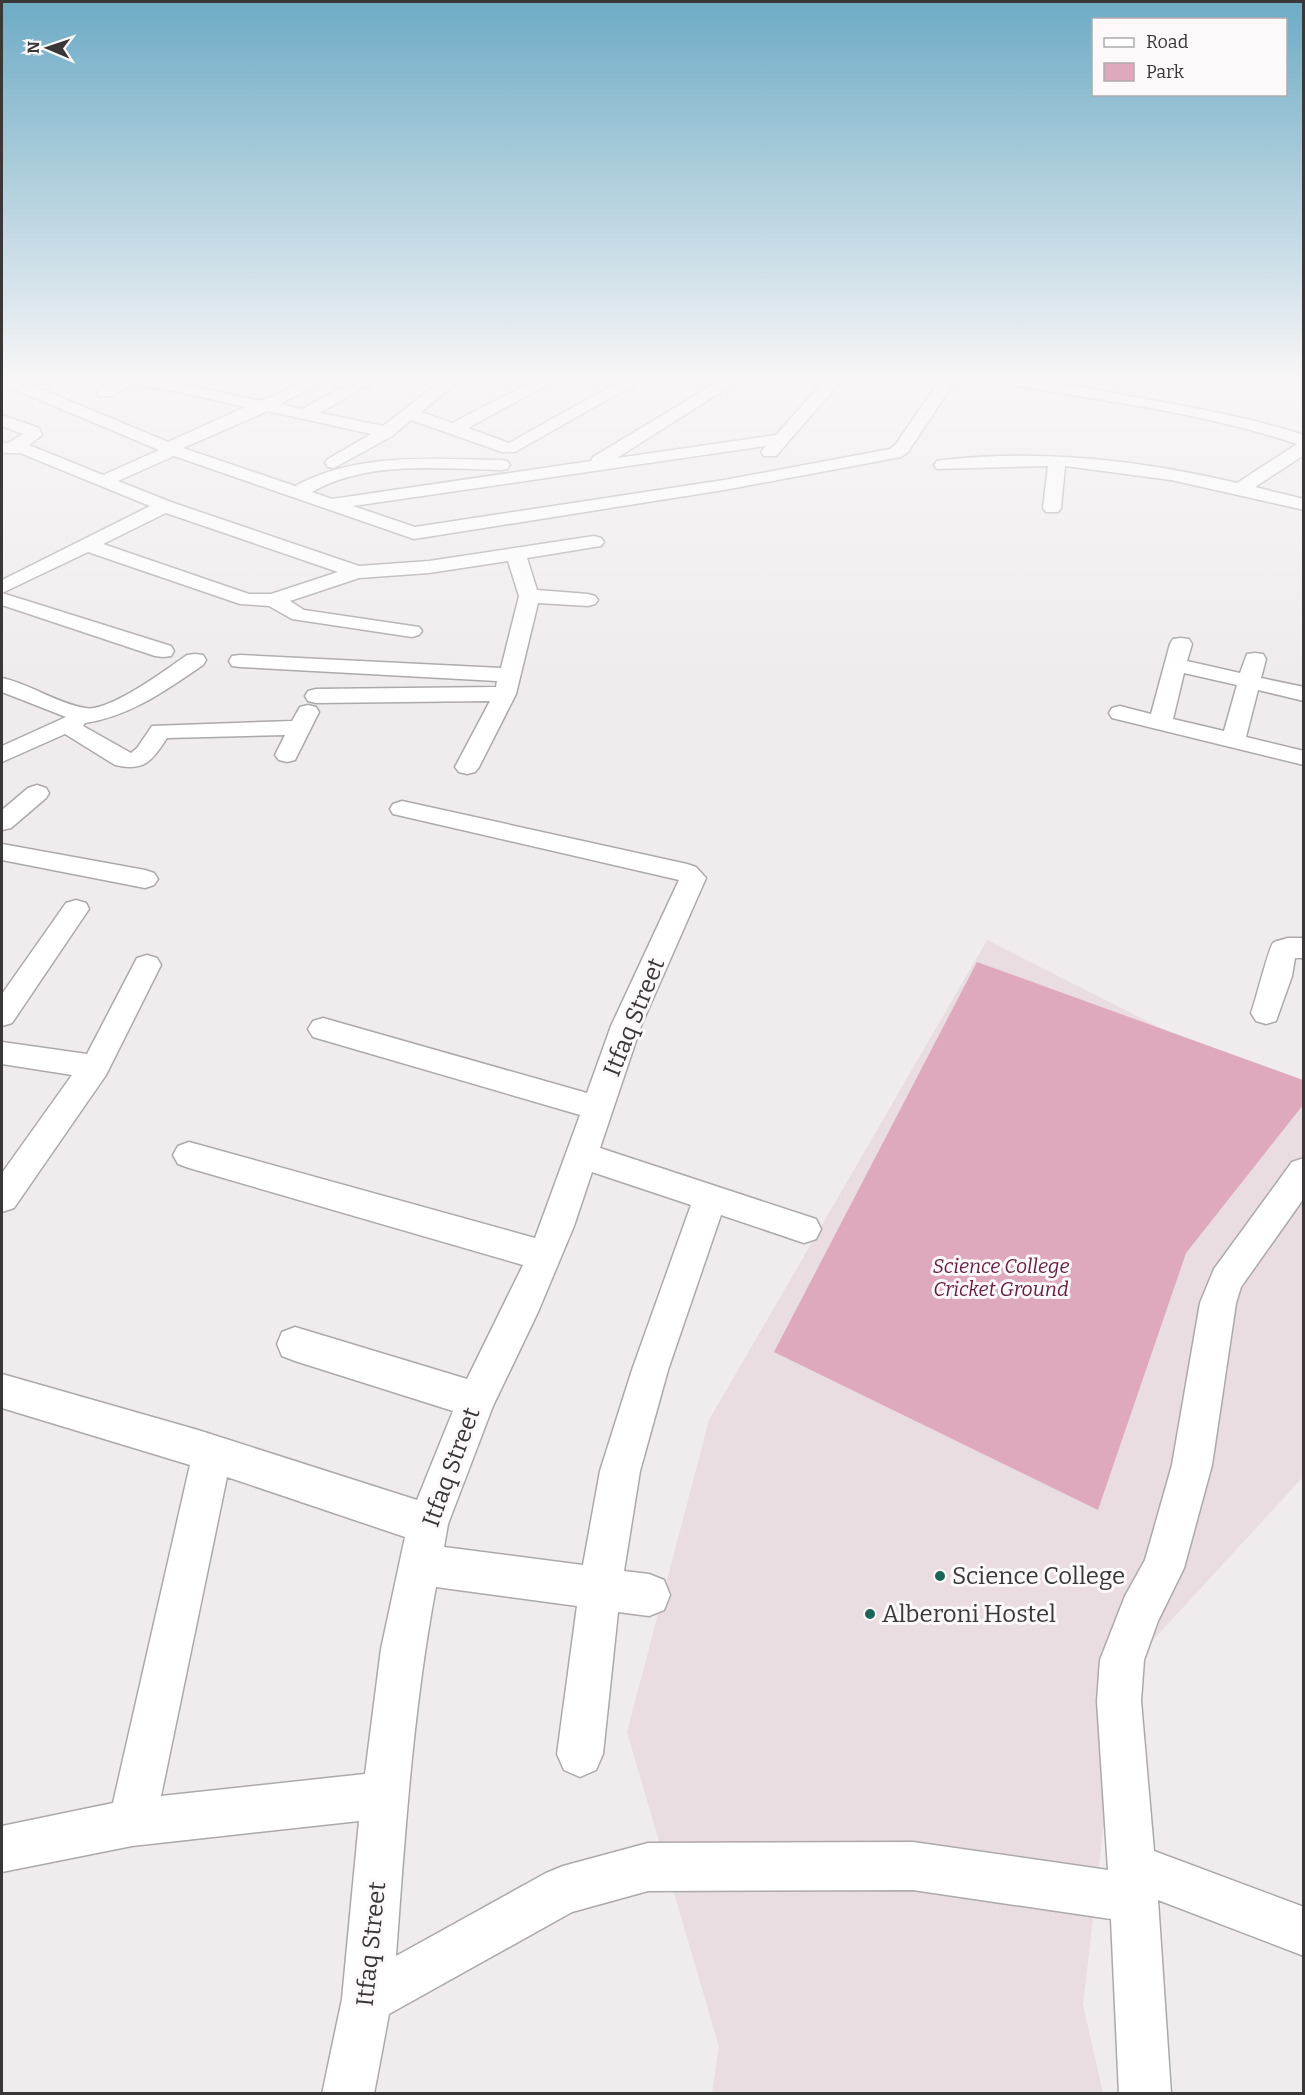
<svg xmlns="http://www.w3.org/2000/svg" width="1305" height="2095" viewBox="0 0 1305 2095" font-family="Bitter,serif">
<style>
.built{fill:#e9dde1}
.green{fill:#dea8bd}
.lines{fill:none;stroke-linecap:round;stroke-linejoin:round}
.minor-casing{stroke:#aca9aa;stroke-width:3}
.minor{fill:#fff;fill-rule:evenodd}
.poi-dot{fill:#1c645a;stroke:#fdf9fb;stroke-width:2}
.labels{text-anchor:middle;dominant-baseline:central;stroke-width:6;stroke-linejoin:round;paint-order:stroke}
.park-label{font-size:20px;font-style:italic;fill:#641e41;stroke:#fdf9fb}
.near-street-label{font-size:24px;fill:#393738;stroke:#fdf9fb}
.near-poi-label{font-size:24px;fill:#393738;stroke:#fdf9fb;text-anchor:start}
</style>
<rect width="100%" height="100%" fill="#f0eced"/>
<path class="built" d="M987,940l316,160v377l-182,198 -38,330 20,88h-391l7,-46 -92,-315 82,-312z"/>
<path class="green" d="M977,962l326,118v25l-117,148 -88,257 -324,-158z"/>
<g class="lines">
<g class="minor-casing">
<path id="minor" d="M2,381h20l146,61 77,-35 -61,-14 -50,-9 -23,12h-12l-2,-3c25,-32 126,2 159,7 14,2 33,-14 47,-18 7,-2 15,-1 23,-1l-46,23 22,5 53,-28h20l-55,32 63,13 58,-45h18l-38,31 31,11 82,-42h20l-86,47 41,15 111,-62h20l-125,71h-13l-91,-32 -19,16 -58,32 -6,-1 -3,-4 3,-4 43,-25 -103,-23 -85,37 112,38c63,-34 137,-27 206,-26l6,1 3,4 -3,4 -6,1c-62,-1 -133,-10 -189,22l20,7 259,-38 2,-4 126,-76h19l-121,77 159,-23 48,-54h17l-65,75h-12l-3,-4 5,-6 -413,60 62,21 309,-47 166,-31 6,-5 43,-63h16l-47,71 -7,5 -177,33 -310,49 -240,-83 -56,25 53,21 188,64 70,-5 165,-25 7,2 3,4 -3,4 -74,12 10,32 51,4 7,2 3,4 -3,4 -7,2 -50,-3 -22,91 -37,73 -4,5 -8,2 -8,-2 -4,-5 35,-66 -174,2 -8,-2 -3,-5 3,-5 8,-2 180,-2 1,-6 -257,-14 -8,-1 -3,-5 3,-5 8,-1 261,13 18,-72 -11,-35 -79,12 -70,5 -69,23 14,9 115,17 3,4 -3,4 -7,2 -120,-18 -23,-13 -29,-2 -152,-52 -86,41 169,53 3,5 -3,5 -8,1 -8,-1 -153,-51v-25l148,-74 -130,-53h-18v-10h6l15,-9 -21,-8v-11l37,13 3,7 -13,10 74,30 56,-25 -157,-66zM166,513l172,59 -67,22h-22l-146,-50z
M1011,381c42,0 82,8 123,16 57,10 114,20 170,38v20l-49,32 49,12v11l-133,-30 -106,-14 -4,42 -3,4h-12l-3,-4 5,-42 -111,3 -3,-4 3,-4 6,-1c100,-11 197,0 294,23l60,-39c-90,-30 -185,-42 -278,-58z
M1181,638l8,1 3,5 -5,17 53,12 7,-19 8,-1 8,1 3,5 -5,19 43,9v14l-46,-11 -12,47 58,14v14l-192,-47 -3,-5 3,-5 8,-2 31,8 19,-70 3,-5zM1184,673l53,12 -13,46 -51,-12z
M195,654l8,1 3,5 -3,5c-37,25 -72,51 -118,58l-2,3 48,27 6,-5 15,-22 140,-5 8,-14 8,-2 8,2 3,5 -24,48 -8,2 -8,-2 -4,-5 10,-20 -118,3c-15,23 -23,34 -52,27l-50,-31 -63,28v-16l64,-29 -64,-25v-14c28,6 54,25 83,30 23,5 82,-39 102,-53z
M37,785l9,3 3,5 -3,5 -35,30 -9,2v-20l26,-22z
M402,801l285,63 9,3 10,11 -65,148 -41,122 216,71 5,10 -5,10 -12,4 -83,-28 -53,155 -28,101 -16,100 25,3 15,6 6,15 -6,15 -15,6 -31,-4 -15,142 -7,16 -16,7 -16,-7 -7,-16 20,-148 -141,-19c-23,122 -31,245 -40,369l150,-83 17,-7 85,-23 265,-1 195,28 -11,-169 3,-41 25,-64 20,-36 27,-95 28,-162 14,-34 78,-107 12,-4v40l-63,89 -5,16 -24,162 -28,103 -26,53 -14,39 -3,41 13,150 150,56v49l-146,-56 13,194h-52l-8,-175 -198,-29 -265,1 -76,21 -183,102 -15,80h-52l20,-95 17,-178 -227,25 -130,26v-46l111,-23 77,-338 -188,-57v-34l196,56 219,70 36,-89 -158,-50 -13,-5 -5,-12 5,-12 13,-5 172,52 56,-114 -334,-97 -11,-4 -5,-9 5,-9 11,-4 346,96 45,-123 -267,-78 -5,-8 5,-8 10,-3 264,75 24,-67 68,-146 -286,-66 -3,-5 3,-5zM592,1172l99,33 -59,165 -32,101 -17,94 -139,-18 4,-23 45,-118 45,-94 36,-86zM227,1477l178,60 -24,112 -16,125 -204,22z
M2,844l143,26 9,3 4,6 -4,6 -9,3 -143,-28z
M76,900l10,3 3,6 -77,114 -10,3v-32l64,-91z
M1287,938h17v20h-9l-3,18 -16,45 -10,3 -10,-3 -5,-8c4,-10 18,-66 22,-70 4,-3 10,-3 14,-5z
M147,955l10,3 4,7 -55,110 -92,133 -12,4v-39l70,-98 -70,-11v-22l85,12 50,-96z"/>
</g>
<use href="#minor" class="minor"/>
</g>
<linearGradient id="sky" x2="0" y2="1"><stop stop-color="#6dabc5"/><stop offset="0.56" stop-color="#f8f6f7"/><stop offset="1" stop-color="#f8f6f7" stop-opacity="0"/></linearGradient>
<rect width="1305" height="675" fill="url(#sky)"/>
<g class="poi-dot">
<circle cx="940" cy="1576" r="6"/>
<circle cx="870" cy="1614" r="6"/>
</g>
<g class="labels">
<g class="park-label">
<text x="1001" y="1266">Science College<tspan x="1001" dy="23">Cricket Ground</tspan></text>
</g>
<g class="near-street-label">
<text transform="translate(634 1017) rotate(-68)">Itfaq Street</text>
<text transform="translate(451 1467) rotate(-70)">Itfaq Street</text>
<text transform="translate(371 1944) rotate(-84)">Itfaq Street</text>
</g>
<g class="near-poi-label">
<text x="952" y="1576">Science College</text>
<text x="882" y="1614">Alberoni Hostel</text>
</g>
</g>
<rect width="1305" height="2095" fill="none" stroke="#393738" stroke-width="6"/>
<rect x="1092" y="18" width="195" height="78" fill="#fdf9fb" stroke="#afabad" stroke-width="1.5"/>
<rect x="1104" y="38" width="30" height="9" fill="#ffffff" stroke="#afabad" stroke-width="1.5"/>
<text x="1146" y="48" font-size="18" fill="#393738">Road</text>
<rect x="1104" y="63" width="30" height="18" fill="#dea8bd" stroke="#afabad" stroke-width="1.5"/>
<text x="1146" y="78" font-size="18" fill="#393738">Park</text>
<g transform="translate(48 48) rotate(272)" stroke="#fdf9fb" stroke-width="4.5" paint-order="stroke">
<path d="M0-4.5L10 22L0 15L-10 22Z" fill="#393738"/>
<text y="-9" font-size="16" font-weight="bold" text-anchor="middle" fill="#393738">N</text>
</g>
</svg>
